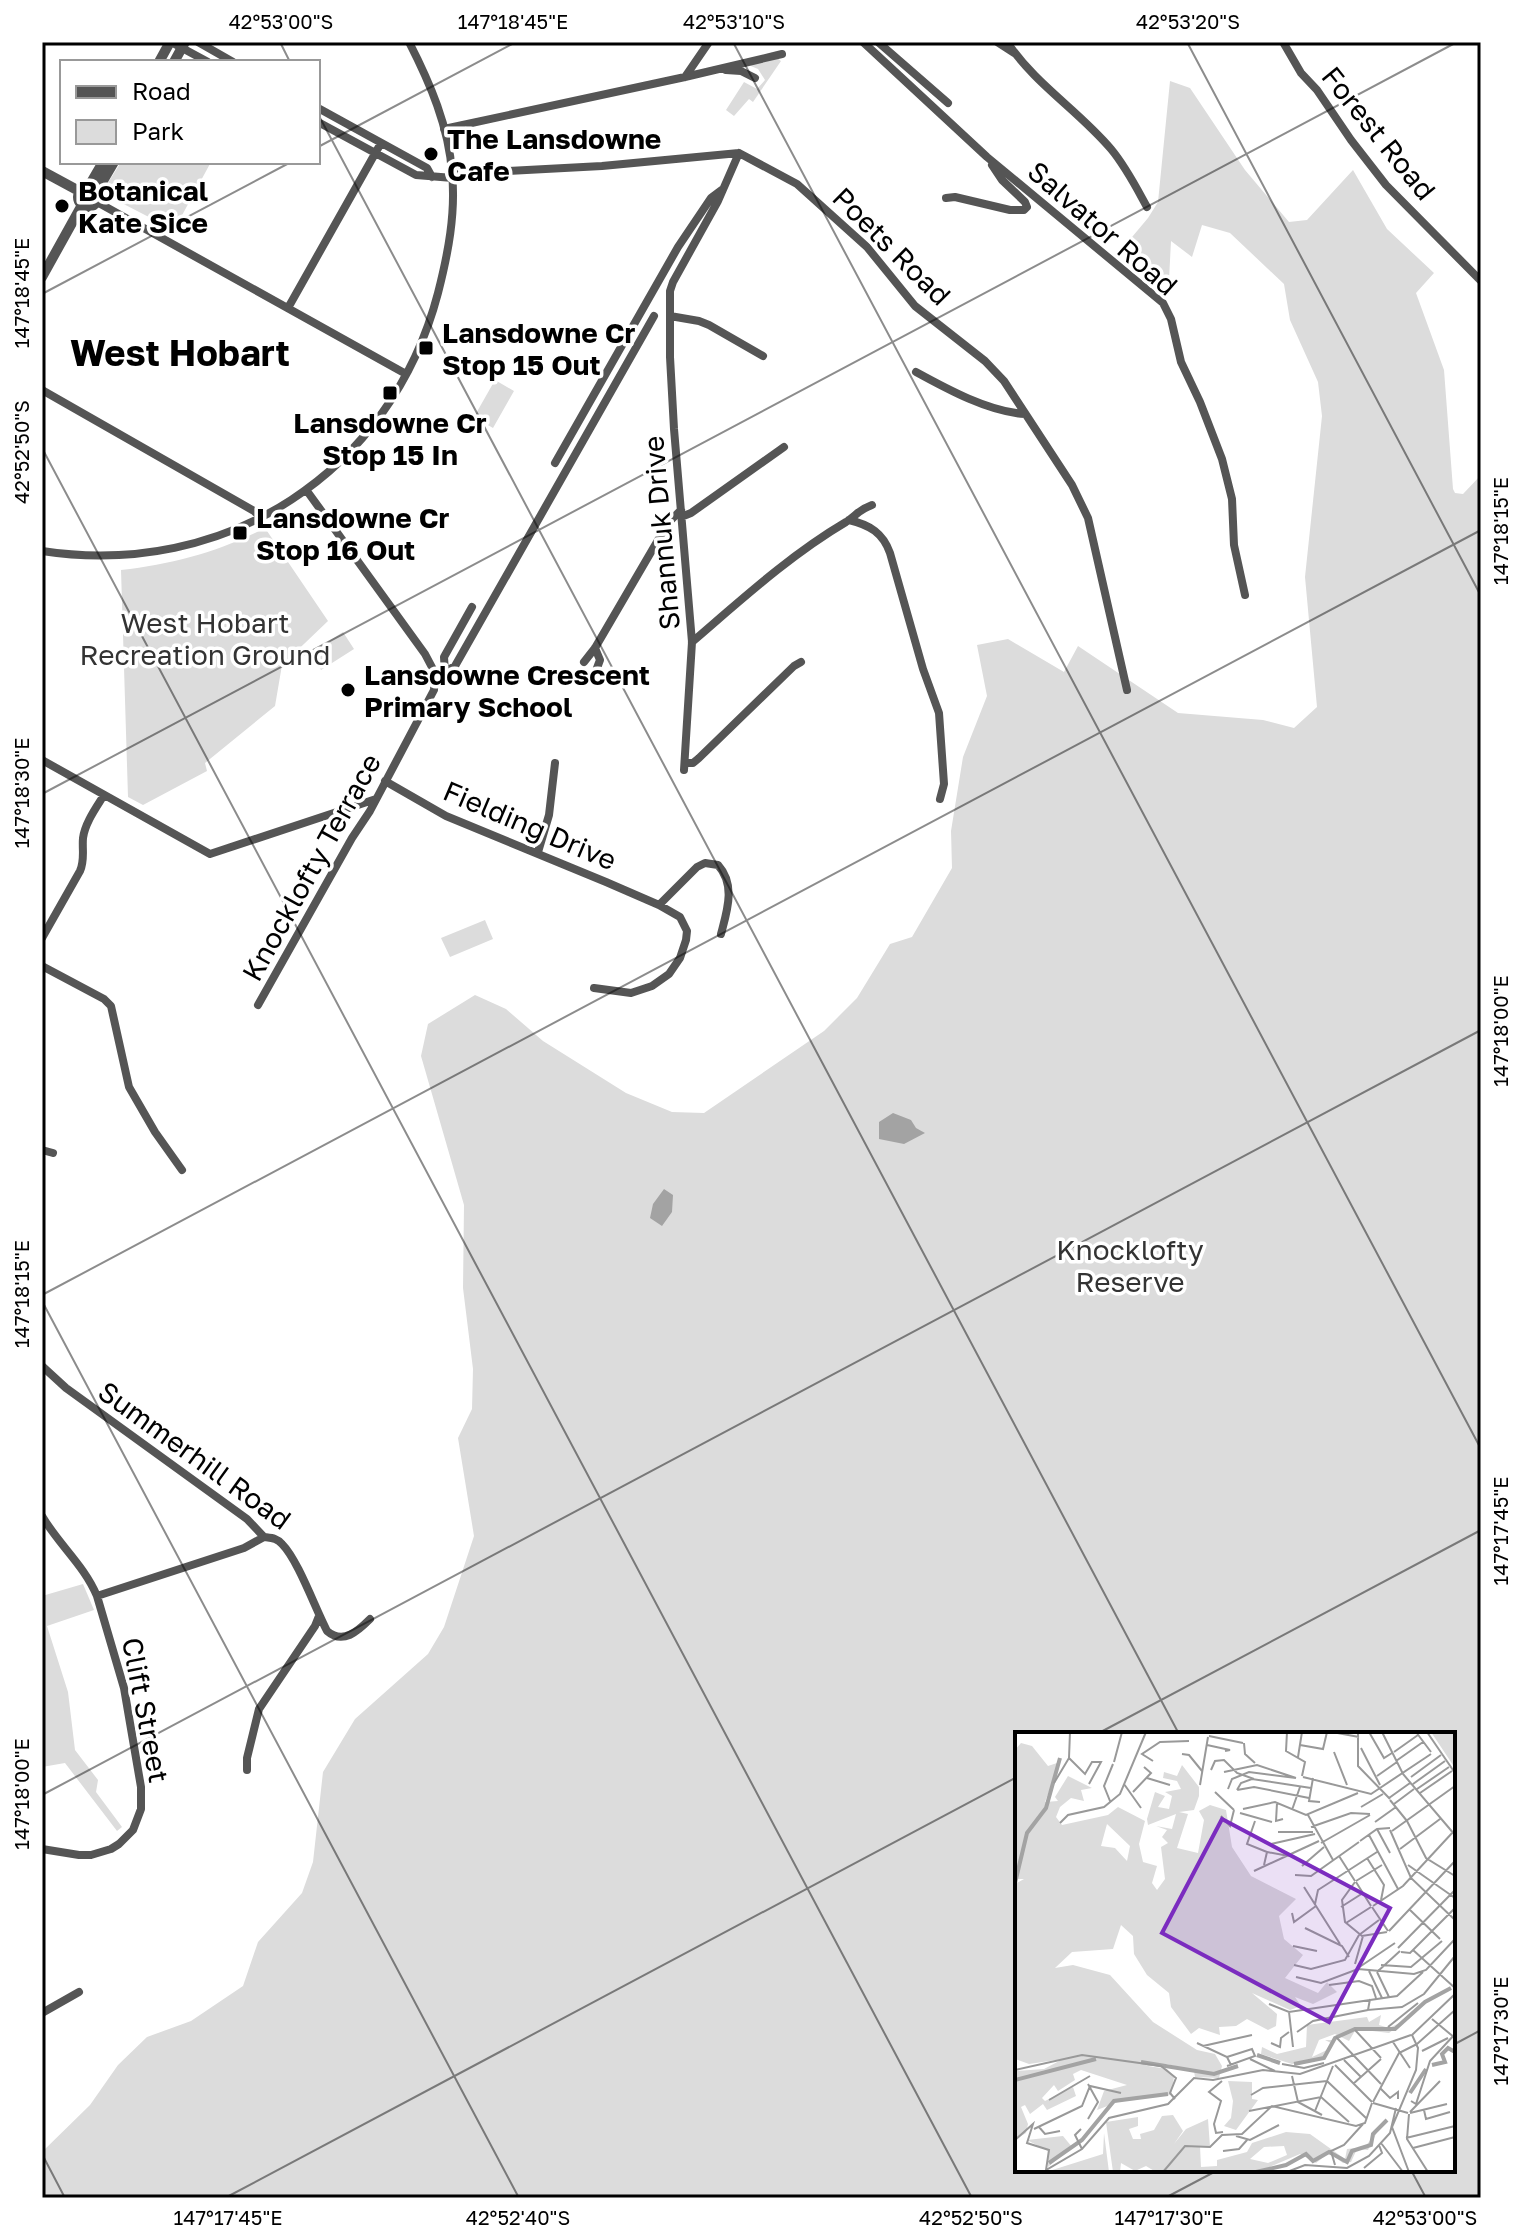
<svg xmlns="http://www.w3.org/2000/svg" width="1523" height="2240" viewBox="0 0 1523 2240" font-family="'Golos Text',sans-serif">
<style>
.green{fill:#dcdcdc;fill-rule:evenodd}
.water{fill:#a3a3a3}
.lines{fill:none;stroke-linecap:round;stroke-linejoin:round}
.minor{stroke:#555;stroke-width:8}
.tertiary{stroke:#555;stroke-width:10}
.ticks{fill:none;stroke:#000;stroke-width:2;stroke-opacity:0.45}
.poi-dot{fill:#000;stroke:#fff;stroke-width:3}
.labels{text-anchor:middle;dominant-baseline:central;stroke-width:7;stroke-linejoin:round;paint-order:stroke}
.street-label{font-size:28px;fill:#000;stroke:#fff}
.poi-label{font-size:28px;font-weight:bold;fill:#000;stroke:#fff;text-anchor:start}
.park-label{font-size:28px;fill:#333;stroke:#fff}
.district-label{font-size:36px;font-weight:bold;fill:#000;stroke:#fff}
.inset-river{fill:none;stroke:#a3a3a3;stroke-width:4}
.inset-road{fill:none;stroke:#999;stroke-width:2}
.view{fill:#7b2cbf;fill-opacity:0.15;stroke:#7b2cbf;stroke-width:4}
.inset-edge{fill:none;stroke:#000;stroke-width:4}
.neatline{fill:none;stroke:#000;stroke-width:3}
.ticks-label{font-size:20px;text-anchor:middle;fill:#000}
</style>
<rect width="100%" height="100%" fill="#fff"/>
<path class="green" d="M777,58l4,3 -28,41 -4,-3 -15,17 -8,-6 18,-28 13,7 8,-9 -7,-11 -12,-5z
M1170,81l20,7 55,82 44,52 18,-2 46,-50 34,59 47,44 -18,20 28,77 9,119 2,4 8,1 18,-19v1723h-1439v-46l48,-47 28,-40 29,-28 44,-16 52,-35 15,-44 44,-49 11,-31 10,-90 32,-53 73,-65 16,-27 30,-91 -16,-98 14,-29 1,-40 -10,-81 1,-83 -43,-149 7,-32 47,-29 31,14 37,32 83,52 46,19 32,1 120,-82 33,-33 33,-54 22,-7 40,-69 -1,-37 12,-74 24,-61 -10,-51 31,-6 56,33 14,-26 100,67 85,7 31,8 23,-21 -12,-130 17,-161 -4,-34 -28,-62 -6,-36 -54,-51 -28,-8 -10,32 -21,-16 -2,39 -42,-37 21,-25 10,-16zM1017,1734h436v436h-436z
M121,162h90l-37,68 -64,-33 -4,-11z
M495,380l19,11 -21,37 -19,-11z
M265,528l63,93 -46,44 -7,41 -70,57 2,8 -64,34 -15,-8 -7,-227c52,-6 97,-18 144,-42z
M343,632l11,17 -33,21 -11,-17z
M485,920l8,19 -43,18 -9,-19z
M83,1584l11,26 -47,16 21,66 7,58 23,30 -2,12 26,35 -5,4 -52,-68 -23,4v-171z"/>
<path class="water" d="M893,1113l18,7 5,8 9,5 -21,11 -25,-5v-17z
M664,1189l9,6 -1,17 -10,14 -12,-8 3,-14z"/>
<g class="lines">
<path class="minor" d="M171,42l37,20
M198,42l35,20
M863,42l124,115 176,146 8,16 10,43 19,40 22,57 10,40 2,46 11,50
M878,42l70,61
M997,42l17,11
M1007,42c28,42 72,69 104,107 15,18 25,38 36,58
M1283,42l18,31 16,17 34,50 35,45 95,96
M726,70l15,1 14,7
M685,77l24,-35
M318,108l109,60 5,9
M318,122l98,53 37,3
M444,129l241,-52 97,-23
M452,174l150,-8 137,-13 58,31 70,63 48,59 70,55 19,20 68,104 16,33 39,172
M946,198l9,-1 55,13h14l3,-3 -2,-5 -23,-22 -10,-15
M97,202l309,172
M288,308l93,-165
M670,316l29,5 10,4 54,31
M916,372c31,17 73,40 109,42
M42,390l212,121 6,6
M555,463l123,-216 33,-49 12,-9
M307,491l118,163 10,19
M681,517l10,-4 93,-66
M849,520c21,5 34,13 41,33l33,116 16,44 5,71 -4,15
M42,551c183,28 349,-78 396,-258 10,-39 18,-80 14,-120 -3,-46 -22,-90 -43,-131
M692,642c49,-42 98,-87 154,-120 11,-7 12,-12 26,-17
M595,648l5,12 -3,8
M584,662l11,-14 73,-125 13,-13
M445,673l-1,-16 28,-50
M42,760l168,94 166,-55
M685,763h8l6,-5 95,-92 7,-4
M684,770l8,-128 -18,-213 -4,-72v-66l3,-9 45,-81 21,-48
M385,781l61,35 160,66 53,23 21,12 7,14 -1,9 -6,18 -11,16 -17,12 -21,7 -37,-5
M538,852l11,-37 6,-52
M659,905l38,-38 8,-4 13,2c18,20 9,46 3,69
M42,938l38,-67c5,-11 2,-21 3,-33 2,-15 13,-30 21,-43
M42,966l62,33 7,7 18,81 26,45 27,38
M258,1005l94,-167 18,-27 64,-121 1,-17 7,1 13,-8 199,-350
M42,1150l11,3
M42,1366l24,22 181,131 17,18c8,1 13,1 18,7 16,16 33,64 45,87 16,14 31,0 43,-12
M42,1516c17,29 42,49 55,80l147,-48 20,-11
M247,1770v-12l12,-49 56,-83 4,-10
M42,1849l37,6h12l20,-6 8,-5 14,-14 8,-21v-22l-17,-99 -27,-92
M42,2013l37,-21"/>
<path class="tertiary" d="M159,62l11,-20
M174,62l11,-20
M42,171l37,20
M89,186l14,-24
M78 197a10 10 0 1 1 20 0a10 10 0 1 1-20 0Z
M97,191l17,-29
M42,277l40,-72"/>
</g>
<path class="ticks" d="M280,42l10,20M733,42l748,1407M1187,42l294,554M318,114l861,1620M318,147l198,-105M42,294l249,-132M42,448l930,1750M42,794l1415,-752M42,1295l1439,-765M42,1301l477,897M1097,1734l384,-204M42,1795l1439,-765M1453,2045l28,-15M42,2154l23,44M1411,2170l15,28M225,2198l792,-421M1165,2198l53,-28"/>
<g class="poi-dot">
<circle cx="431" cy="154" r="8"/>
<circle cx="62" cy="206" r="8"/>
<rect x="418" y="340" width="16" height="16" rx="4"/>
<rect x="382" y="385" width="16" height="16" rx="4"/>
<rect x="232" y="525" width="16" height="16" rx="4"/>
<circle cx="348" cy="690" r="8"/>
</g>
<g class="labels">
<g class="street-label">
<text transform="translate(1379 133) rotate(51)">Forest Road</text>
<text transform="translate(1103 228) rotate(41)">Salvator Road</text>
<text transform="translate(892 246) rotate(45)">Poets Road</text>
<text transform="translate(661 533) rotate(-95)">Shannuk Drive</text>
<text transform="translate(530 825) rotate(23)">Fielding Drive</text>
<text transform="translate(311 867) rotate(-61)">Knocklofty Terrace</text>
<text transform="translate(195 1455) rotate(36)">Summerhill Road</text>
<text transform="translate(146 1710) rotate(79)">Clift Street</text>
</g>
<g class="poi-label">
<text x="447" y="138">The Lansdowne<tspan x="447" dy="32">Cafe</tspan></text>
<text x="78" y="190">Botanical<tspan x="78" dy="32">Kate Sice</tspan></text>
<text x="442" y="332">Lansdowne Cr<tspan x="442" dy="32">Stop 15 Out</tspan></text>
<text x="390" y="422" text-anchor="middle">Lansdowne Cr<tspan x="390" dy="32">Stop 15 In</tspan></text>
<text x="256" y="517">Lansdowne Cr<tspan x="256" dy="32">Stop 16 Out</tspan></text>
<text x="364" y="674">Lansdowne Crescent<tspan x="364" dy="32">Primary School</tspan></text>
</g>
<g class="park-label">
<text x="205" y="622">West Hobart<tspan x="205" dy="32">Recreation Ground</tspan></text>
<text x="1130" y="1249">Knocklofty<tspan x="1130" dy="32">Reserve</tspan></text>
</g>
<g class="district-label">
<text x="180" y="352">West Hobart</text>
</g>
</g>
<g transform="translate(1015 1732)">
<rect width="440" height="440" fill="#fff"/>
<path d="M416,0h24v36zM6,11l11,3 16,20 12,-4 -15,40 13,-1 -3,-4 13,-21 24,12 -11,2 3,11 -13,-3 -11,9 -4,10 6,8 46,-10 10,-8 27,14 -6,23 4,18 14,4 -5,17 5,7 8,-11 -4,-32 7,-4 -6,-6 5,-7 -11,-4 16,3 4,-15 -28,11 -1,-6 8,-27 10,4 -7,11 11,2 3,-13 -7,-4 16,-3 -4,-8 -14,-3 1,-6 13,4 5,-11 17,22v9l-5,14 -15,2 9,2 -11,34 21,5 6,-33 -5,-9 11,-6 16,5 6,37 19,29 45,23 -17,17 5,23 19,16 -18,23 33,15 9,-11 10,10 -24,12 -18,-7 6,9 -11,4 -38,-17 25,21 -1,12 -8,4 -21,-11 -11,7 -17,1 1,8 -21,-7 -8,6 -20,-27 -2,-14 -22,-18 -13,-21 -1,-18 -12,-11 -8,24 -41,3 -17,16 18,-3 37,10 43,47 44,28 18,4 7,12 -3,12 -24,-1 -1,-6 -27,-7 -19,2 19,3 7,8 -3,18 -43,3 -31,12 7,-19 23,-6 -46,-15 -8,4 2,6 -17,11 -4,-6 -12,13 3,3 28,-14 3,9 -29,14 -4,-6 -13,10 -5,-9 -4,2 7,17 -2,9 -11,7v-69l29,-2 19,-10 -34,5 -14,-5v-175l9,-5h-9v-129zM92,92l23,22 -3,15 -12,-13 -14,-2zM366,283l-2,10 10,3 19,-9 -19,14 -33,-4 -7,12 -14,-7 -16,6 -7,17 15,-7 4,-7 -6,-3h9l-10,18 -32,6 -31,-10 1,-7 15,7 29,-7 1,-22 60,-8 2,5zM213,349l24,1v17l6,1 -22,30 -12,-4 7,-8 2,-17zM158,383l10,16 -9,13 12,-15 22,-10 2,28 -10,-1 1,21 16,-1v-6l30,-8 5,-9 34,-11 24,2 35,25 2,-10 18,-2 13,-17 -10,20 -11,-1 -6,13 -8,1 -14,-10 -13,10 -16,-9 -42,18h-102l-10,-6 -11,5 -14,-8 -1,9h-7l-7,-50 32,-5v9l-9,3 4,10h8l-1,-5 14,-4 8,-14zM269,414l3,9 -19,8 -18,-4 14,-12zM89,401l5,39h-63l57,-18zM48,404l9,11 -24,20v-16l-21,-11z" fill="#dcdcdc" fill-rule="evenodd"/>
<path class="inset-river" d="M0,151l12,-50 19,-25 14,-50M242,323l23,8M126,330l73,12 24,-8M279,332l30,-6 11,-20 20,-9h40l30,-27 26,-14M417,333l13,-3 -3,-8 6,-6 7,4M0,348l81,-21M395,361l16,-24M34,431l33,-23 32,-39 54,-7M241,440l30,-7 20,-11 7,7 16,-9 18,10 5,-11 19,-6 2,-11 14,-14"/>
<path class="inset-road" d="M272,0l-1,19 19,11 -3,14M317,0l27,5M343,0v34l32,33M354,0l15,26 8,-5M367,0l21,42 52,61M401,0l15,20M412,0l28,41M194,4l34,7M229,11l1,11 10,9M192,13l23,5 -5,1M285,13l23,4 4,-17M346,16l19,37M319,20l13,33M379,20l24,-17M167,22l7,1 13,16M283,25l4,-25M54,26l16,16 7,-12h9l-12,22M138,29l-11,-7 18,-12 29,-1M381,29l27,-19M99,30l8,-30M196,38l4,-9 9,-1 13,13 17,6M209,40l33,-7 39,13M362,44l20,-14M288,45l68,17 60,-40M396,45l30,-22M132,46l23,7M298,46l-4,23 11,1M39,51l15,-25 1,-26M109,52l17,24M398,52l32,-23M185,53l8,-48M213,57l4,-10 17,-7 47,6M402,57l32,-22M222,58l4,-7 11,-4 59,9M222,58l17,-3 55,11M118,60l18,-19 -7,-6M200,60l19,18M405,61l32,-22M374,66l21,-15M375,68l17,21M95,69l-6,-15 9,-22M262,71l-1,18 7,-2M379,72l20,-15M346,75l22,-13M228,77l32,-7 31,13 52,-22M277,78l8,-23M225,81l32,9M293,83l25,45M206,84l9,10 4,-16M240,89l-8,23 20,8M392,89l19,37 29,18M360,90l21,-15M45,91l8,-8 36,-8 16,-13 26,-62M296,95l40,-14 19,1M362,97l13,24M375,98l21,48 44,42M377,99l63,-45M263,100h35M354,103l29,54M345,109l17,-12 13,-1M306,111l49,-28M256,112l44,-10M385,117l40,-30M324,124l16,25M352,126l17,27 -3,15M249,133l3,-13 22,4M393,133l47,33M287,134l22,-19M239,139l65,-30M280,143l16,1 48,-34M341,149l26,-16M340,150l-13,18 3,22 17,14 25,-4M341,150l15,24M289,155l36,57M300,172l3,-14 59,-38M358,174l30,-20 50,-54M326,175l22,-14M357,175l16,24M394,177l31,30M277,181l2,9 22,-16M331,191l25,-16M290,196l37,18 7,11M374,199l66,-70M344,203l20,-15M278,214l24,5M383,216l57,-58M398,218l42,38M386,220l9,1 45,-45M340,232l8,-28M279,233l17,4 34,-9 14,-25M366,233l30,2 31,-26M343,236l37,-25M354,239l13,27M362,240l23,-21M362,240l12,25M281,245l25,6 37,-14 56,5 12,-4 29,-31M314,253l30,-4 13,5 4,12M355,267l-2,11 34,-3 22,-13 31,-38M254,272l20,8 108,-16 26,-24M274,280l4,35M417,287l23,19M373,295l30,-24M340,298l26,28M282,300l16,-11 55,-11M321,305l45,47M378,310l17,26M182,311l30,14 4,8M256,311l9,4 1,-9 8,-6M402,312l38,-34M188,314l49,-11M407,319l26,-13M212,325l25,-8 3,7 -28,10M235,327l25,12M329,328l17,17M267,332l22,4 20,-5M320,333l37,37M0,338l67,-15 79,11 15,12 -6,15 5,6M277,344l6,26 24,13M207,349l-13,11 12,9 -7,23 2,9 7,-1M312,349l39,37M338,352l28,-25M365,356l10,10 8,-6v7M236,363l12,-7 64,-7M34,368l41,-24M396,369l5,3 14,-43 25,-27M358,370l26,-49 18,-9M358,371l35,10M409,378l2,9 24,-7M234,379l72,-14 28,25M300,379l18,-45M395,380l30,-31M395,381l37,-9M394,382l-2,25 21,33M73,387l10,-17 -10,-18M24,395l6,7 15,-3M19,397l48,-23 8,-20 31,7M66,397l-6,6 7,14M221,404l14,4 29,-15M391,406l49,-12M0,408l18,-16 -6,19 22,7 -3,20 36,-21 27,-31 59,-14 26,-26 19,2 50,-10 37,4 111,-39M366,411l22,29M398,416l42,-11M208,419l16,-2 8,-9M320,433l-4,-14 13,-6 19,-21M349,436l18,-15 -3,-8M148,440l22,-26 25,1 12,-12 20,-1 30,-28 84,20 9,-3 7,-20M272,440l18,-7 42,3 22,-12 21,-23 6,-25M394,440l-17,-45 24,-57 2,-22 -6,-13 43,-41"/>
<path class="view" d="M207,87l168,89 -61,114 -167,-89z"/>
<rect width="440" height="440" class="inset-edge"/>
</g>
<rect width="1523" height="2240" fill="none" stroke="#ffffff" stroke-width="88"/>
<rect x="60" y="60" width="260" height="104" fill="#ffffff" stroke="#999999" stroke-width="2"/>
<rect x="76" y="86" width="40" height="12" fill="#555555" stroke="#999999" stroke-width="2"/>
<text x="132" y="100" font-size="24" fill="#000000">Road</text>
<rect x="76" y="120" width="40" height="24" fill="#dcdcdc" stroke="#999999" stroke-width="2"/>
<text x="132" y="140" font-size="24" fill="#000000">Park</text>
<rect x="44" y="44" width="1435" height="2152" class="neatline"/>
<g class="ticks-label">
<text x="281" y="29">42°53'00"S</text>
<text x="513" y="29">147°18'45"E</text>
<text x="734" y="29">42°53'10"S</text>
<text x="1188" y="29">42°53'20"S</text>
<text transform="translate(22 293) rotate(-90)" y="7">147°18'45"E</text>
<text transform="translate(22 452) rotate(-90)" y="7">42°52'50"S</text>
<text transform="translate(1501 531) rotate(-90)" y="7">147°18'15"E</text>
<text transform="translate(22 793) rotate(-90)" y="7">147°18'30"E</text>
<text transform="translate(1501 1031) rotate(-90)" y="7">147°18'00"E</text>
<text transform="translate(22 1294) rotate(-90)" y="7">147°18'15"E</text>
<text transform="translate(1501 1531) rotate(-90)" y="7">147°17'45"E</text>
<text transform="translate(22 1794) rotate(-90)" y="7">147°18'00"E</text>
<text transform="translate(1501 2031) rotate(-90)" y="7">147°17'30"E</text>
<text x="228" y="2225">147°17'45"E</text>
<text x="518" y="2225">42°52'40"S</text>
<text x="971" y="2225">42°52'50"S</text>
<text x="1169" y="2225">147°17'30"E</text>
<text x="1425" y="2225">42°53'00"S</text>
</g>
</svg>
